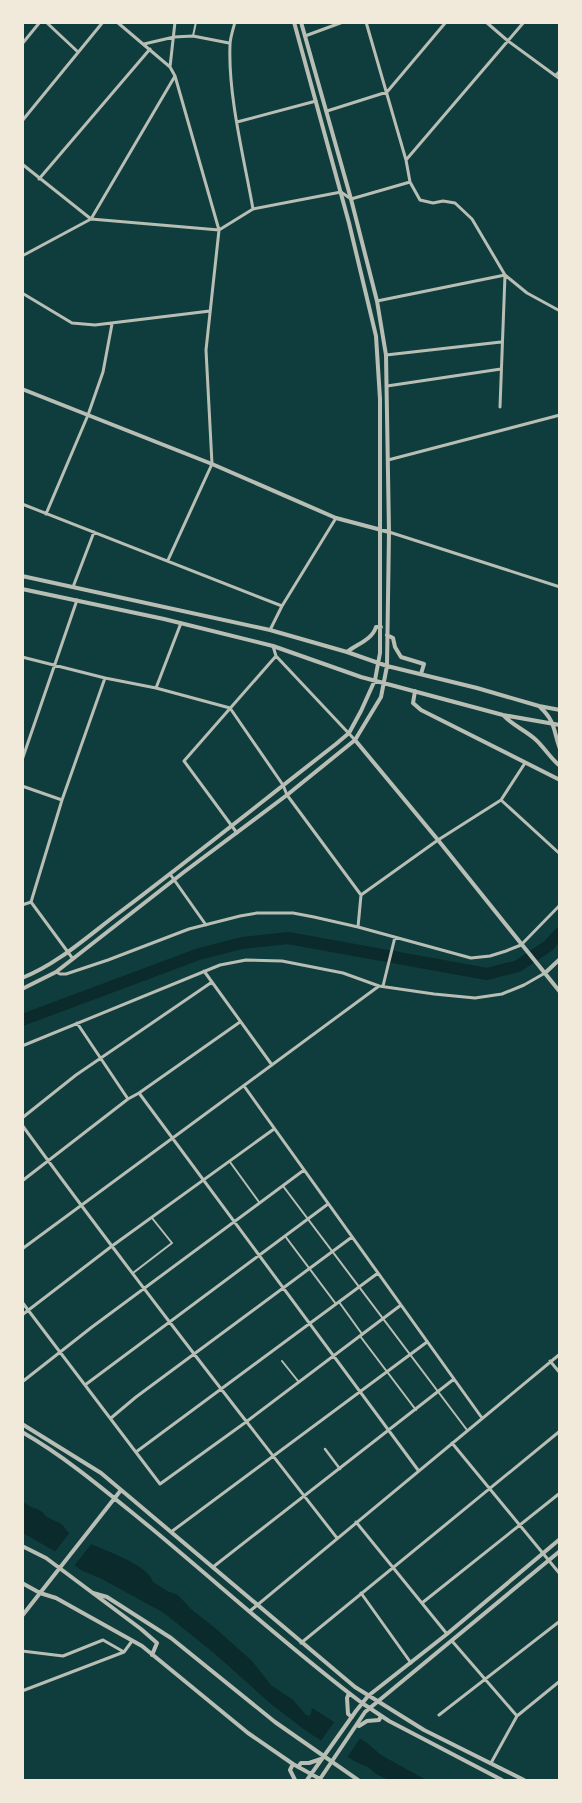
<svg xmlns="http://www.w3.org/2000/svg" width="582" height="1803" viewBox="0 0 582 1803" font-family="'Sofia Sans Condensed',sans-serif">
<style>
.water{fill:#0a2a2b}
.pier{fill:#0f3d3e}
.lines{fill:none;stroke-linecap:round;stroke-linejoin:round}
.river{stroke:#0a2a2b;stroke-width:12}
.service{stroke:#b8beb3;stroke-width:2}
.pedestrian{stroke:#b8beb3;stroke-width:2.5}
.minor{stroke:#b8beb3;stroke-width:3}
.tertiary{stroke:#b8beb3;stroke-width:4}
</style>
<rect width="100%" height="100%" fill="#0f3d3e"/>
<path class="water" d="M22,1500c8,9 14,7 20,12 2,1 3,4 5,5 4,3 10,4 14,7 4,3 6,8 11,11 18,11 76,27 81,47l14,9 11,4 13,14 24,19 37,33 19,24 22,15 13,15 3,1 2,-2 1,-6 55,35 14,12 45,25h-37l-13,-6 -8,-7 -12,-5 -47,-29 -38,-29 -57,-51 -50,-40 -62,-34 -21,-9 -25,-18 -33,-19z"/>
<path class="pier" d="M71,1531l22,11 -20,25 -20,-13z
M335,1721l26,16 -15,22 -26,-17z"/>
<g class="lines">
<path class="river" d="M22,1020l177,-66 43,-11 46,-5 199,36 31,-8 30,-20 12,-13"/>
<path class="service" d="M193,36l3,-14
M230,1162l29,40
M283,1186l184,244
M285,1236l51,68
M133,1273l39,-30 -20,-25
M339,1302l23,32
M360,1336l56,74
M282,1361l16,20"/>
<path class="pedestrian" d="M325,1449l15,20"/>
<path class="minor" d="M46,22l32,30
M117,22l53,45 5,9 44,154 -13,120 6,114 -44,96
M235,22c-2,8 -5,16 -5,23 -2,51 14,113 23,164
M366,22l40,138 4,22
M486,22l22,19 52,38
M305,36l38,-14
M22,44l18,-22
M144,44l30,-7 19,-1 36,7
M170,67l5,-45
M556,75l4,-4
M327,111l60,-19 59,-70
M22,121l81,-99
M237,122l79,-21
M406,160l118,-138
M22,164l69,55 128,11 34,-21 88,-17 10,7 59,-17 10,18 13,3 10,-2 12,2 17,16 33,56 22,18 33,18
M39,179l111,-130
M22,256l69,-37 84,-143
M22,293l50,30 23,2 115,-14
M377,301l128,-26 -5,132
M386,355l115,-13
M387,386l114,-17
M388,460l172,-45
M22,504l260,102
M46,514l42,-99 15,-43 9,-48
M389,532l171,55
M73,587l21,-55
M270,630l12,-24 54,-88
M273,646l3,10 79,84
M22,657l83,21 51,10 74,20 53,77 4,10 74,100
M156,688l25,-65
M22,760l55,-160
M22,786l40,14
M501,800l59,54
M237,833l-53,-72 92,-105
M170,874l36,51
M31,902l31,-102 43,-122
M22,905l9,-3 42,57
M358,927l3,-32 77,-55 63,-40 24,-37
M204,971l68,94
M56,972l4,2h6l42,-14 81,-31 51,-13 17,-3h36l21,4 44,10 113,31 19,-2 16,-5 15,-6 39,-40
M383,986l12,-49
M77,1023l51,76
M22,1046l198,-81 26,-5 36,1 61,12 36,13 55,8 41,4 27,-4 22,-9 21,-12
M244,1086l238,332
M139,1093l279,377
M22,1118l54,-43 136,-93
M22,1125c102,140 209,277 315,413
M22,1181l106,-82 11,-6 101,-71
M22,1249l357,-263
M22,1302l138,182 86,-62 155,-117
M22,1315l90,-69 162,-117
M550,1361l10,12
M22,1382l70,-55 212,-157
M85,1385l243,-181
M111,1418l25,-21 216,-160
M452,1443l108,131
M136,1452l242,-179
M356,1522l91,112
M171,1532l256,-190
M213,1567l241,-188
M361,1593l50,70
M422,1603l138,-110
M250,1611l310,-257
M452,1641l65,75
M301,1643l259,-212
M22,1651l41,5 40,-16 21,12
M22,1691l102,-39 8,-11
M439,1715l121,-94
M491,1763l26,-47 43,-35"/>
<path class="tertiary" d="M22,389l190,75 124,54 53,14
M22,576l248,54 77,22 40,14 90,22 62,18 21,4
M22,589l142,30 109,27 88,31 142,38 57,10
M387,635l6,3 2,9 6,10 23,7 -3,10
M347,652c10,-8 25,-12 29,-25h5
M415,691l-2,12 8,7 139,70
M540,707c16,15 13,23 20,42
M503,715c9,10 22,15 32,24 9,8 15,19 25,27
M355,740l83,100 122,152
M545,973l15,-14
M22,978c36,-14 67,-43 98,-66 73,-55 144,-112 216,-168l13,-11 12,-22 14,-31 5,-27v-254l-4,-63 -27,-113 -55,-201
M22,989l34,-17 128,-100 103,-77 68,-55 26,-43 6,-31 2,-134 -3,-177 -9,-54 -26,-102 -50,-177
M22,1424l79,49 254,214 69,43 100,50
M22,1432c47,27 87,62 129,96 70,58 138,120 211,175l27,18 113,59
M22,1546l24,12 95,71 16,14 -5,12
M22,1583l18,10 16,5 86,48 106,87 45,31 27,15
M93,1593l14,4 64,41 104,84 83,58
M22,1616l99,-126
M349,1693l-2,5 1,16 4,3
M357,1724l2,2 8,-5 12,-1 2,-4
M293,1764l-3,6 5,10
M298,1767l3,-4h8l12,-4
M320,1779l45,-67 195,-161
M307,1780l49,-69 12,-15 79,-62 113,-95"/>
</g>
<rect width="582" height="1803" fill="none" stroke="#f1e9da" stroke-width="48"/>
</svg>
